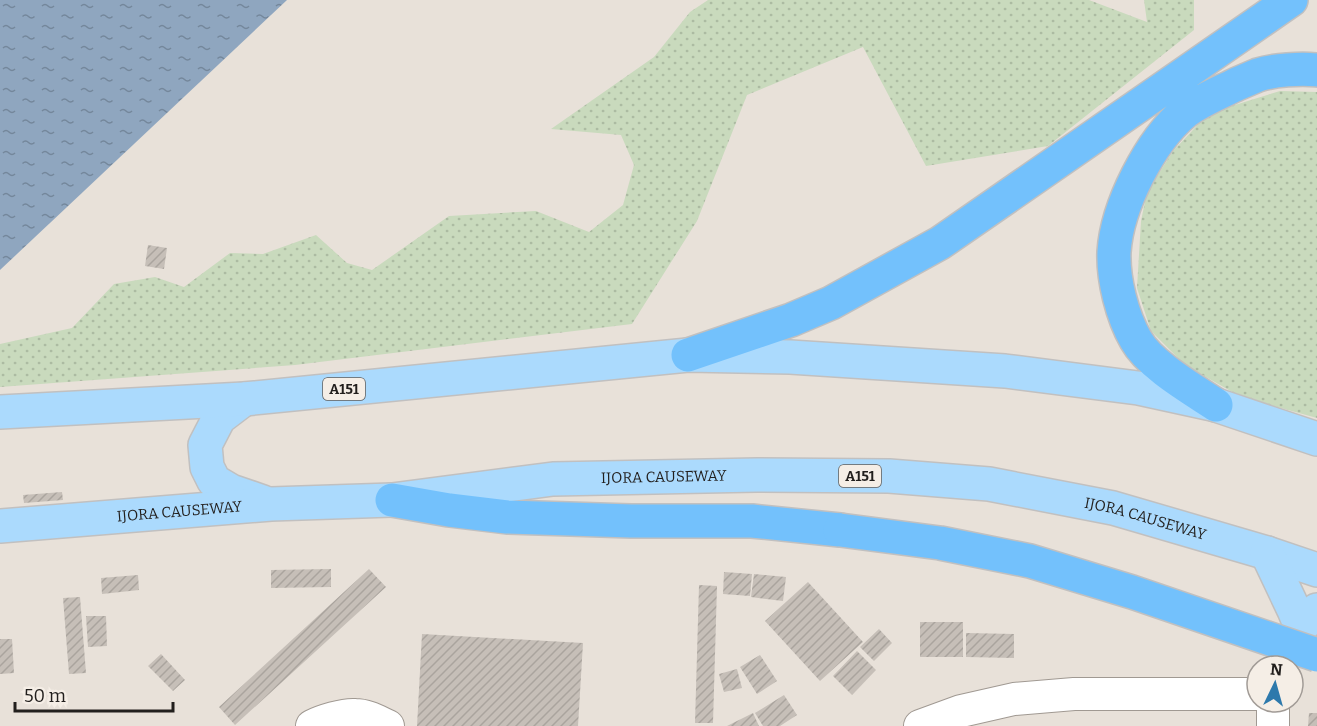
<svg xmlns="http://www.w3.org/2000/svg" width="1317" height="726" viewBox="0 0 1317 726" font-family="Bitter,serif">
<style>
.grass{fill:url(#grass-dots)}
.water{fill:url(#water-ripples)}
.building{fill:url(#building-hatch)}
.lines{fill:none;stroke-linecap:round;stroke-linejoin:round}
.minor-casing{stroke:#a09992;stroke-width:34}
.major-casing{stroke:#c1c0c0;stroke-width:36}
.highway-casing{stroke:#c1c0c0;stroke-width:36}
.minor{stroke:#fff;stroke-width:32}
.major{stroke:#abdafd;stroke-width:33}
.highway{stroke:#73c1fc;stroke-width:33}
.highway-bridge-casing{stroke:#c1c0c0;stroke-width:36;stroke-linecap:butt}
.highway-bridge{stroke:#73c1fc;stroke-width:33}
.labels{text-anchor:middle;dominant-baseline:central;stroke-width:5;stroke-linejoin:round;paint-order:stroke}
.shield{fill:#f5eee6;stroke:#615d59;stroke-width:1.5}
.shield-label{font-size:14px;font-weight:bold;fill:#221f1d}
.street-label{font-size:15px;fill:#221f1d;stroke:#f5eee6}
</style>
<defs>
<pattern id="grass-dots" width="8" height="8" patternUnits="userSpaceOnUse" patternTransform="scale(1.5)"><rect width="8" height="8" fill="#c9dabd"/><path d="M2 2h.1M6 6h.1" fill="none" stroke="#acbba2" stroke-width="1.8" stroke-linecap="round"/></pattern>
<pattern id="water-ripples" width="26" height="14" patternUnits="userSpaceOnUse" patternTransform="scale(1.5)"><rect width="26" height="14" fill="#8fa6bf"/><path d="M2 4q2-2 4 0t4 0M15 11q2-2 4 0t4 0" fill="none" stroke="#74879b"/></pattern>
<pattern id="building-hatch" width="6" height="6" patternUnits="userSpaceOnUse" patternTransform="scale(1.5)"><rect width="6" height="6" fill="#c6bfb8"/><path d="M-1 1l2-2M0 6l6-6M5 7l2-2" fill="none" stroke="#aaa49e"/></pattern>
</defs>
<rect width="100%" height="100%" fill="#e8e1d9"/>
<path class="grass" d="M708,0h381l58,22 -3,-22h50v30l-146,116 -122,20 -63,-119 -116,48 -50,126 -65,103 -337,41 -295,22v-43l72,-16 42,-44 41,-7 29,10 46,-34 33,1 53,-19 31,28 25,7 77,-54 87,-5 53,21 34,-27 11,-40 -13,-30 -70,-6 103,-72 36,-45z
M1280,91l37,1v326l-76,-21 -56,-32 -34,-34 -14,-43 4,-67 6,-29 26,-41 36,-38z"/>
<path class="water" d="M0,0h287l-287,270z"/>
<path class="building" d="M148,245l19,3 -3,21 -19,-3z
M62,492l1,8 -39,3 -1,-8z
M331,569v18l-60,1v-18z
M369,569l17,18 -151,138 -16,-18z
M724,572l28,2 -2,22 -27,-2z
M754,574l32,3 -3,24 -32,-4z
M138,575l1,15 -37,4 -1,-16z
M808,582l55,60 -43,39 -55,-60z
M699,585l18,1 -4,137h-18z
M80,597l6,76 -17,1 -6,-76z
M86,616h20l1,30 -19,1z
M920,622h43v35h-43z
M879,629l13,14 -18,18 -14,-14z
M966,633l48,1v24l-48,-1z
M422,634l161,9 -5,83h-161z
M0,639h12l2,34 -14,1z
M857,651l19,19 -24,25 -19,-19z
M161,654l24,26 -12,11 -25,-25z
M760,655l17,26 -20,13 -17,-27z
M737,669l5,19 -18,4 -5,-18z
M784,695l13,20 -17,11h-17l-8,-13z
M753,713l6,13h-32z
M1309,713h8v13h-9z"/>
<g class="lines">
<g class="minor-casing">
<path id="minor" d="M312,726c10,-5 32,-12 43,-11 12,0 22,6 33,11
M920,726l41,-15 53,-12 60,-5h183
M1273,726v-24"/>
</g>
<g class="major-casing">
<g id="major">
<path d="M244,399l-25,19 -14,27 2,22 7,14 17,10 32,11"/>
<path d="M0,412l244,-13 444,-44 102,2 215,14 133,17 78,17 101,34"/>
<path id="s1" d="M0,526l271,-22 121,-4 161,-21 204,-4 132,1 100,8 124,24 154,45 50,17"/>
<path d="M1267,553l27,57 7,17 16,-17"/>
</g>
</g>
<g class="highway-casing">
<path id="highway" d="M688,355l103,-35 40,-17 109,-60 351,-243
M1216,405c-24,-16 -66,-40 -80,-65 -14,-24 -23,-61 -22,-88 3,-46 36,-111 71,-140 14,-11 36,-20 52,-28 7,-3 14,-6 21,-9 16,-5 43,-7 59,-5
M392,500l57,10 58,7 124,4h121l88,9"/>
</g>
<use href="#minor" class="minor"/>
<use href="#major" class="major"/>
<use href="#highway" class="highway"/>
<g class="highway-bridge-casing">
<path id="highway-bridge" d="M840,530l100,13 90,18 102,31 185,63"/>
</g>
<use href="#highway-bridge" class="highway-bridge"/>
</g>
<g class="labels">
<g class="shield">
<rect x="323" y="378" width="42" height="22" rx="4.5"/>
<rect x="839" y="465" width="42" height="22" rx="4.5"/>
</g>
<g class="shield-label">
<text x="344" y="389">A151</text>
<text x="860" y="476">A151</text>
</g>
<g class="street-label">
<text stroke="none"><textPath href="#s1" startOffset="666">IJORA CAUSEWAY</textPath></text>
<text stroke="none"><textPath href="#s1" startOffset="180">IJORA CAUSEWAY</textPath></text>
<text stroke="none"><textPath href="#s1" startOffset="1152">IJORA CAUSEWAY</textPath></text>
</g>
</g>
<g transform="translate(1275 684) rotate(5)"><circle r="28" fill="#f5eee6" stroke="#a19b96" stroke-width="1.5"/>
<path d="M0-4.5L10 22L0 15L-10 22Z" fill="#2d79ac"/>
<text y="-9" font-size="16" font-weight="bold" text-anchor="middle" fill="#221f1d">N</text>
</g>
<path d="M15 702v9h158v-9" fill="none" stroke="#221f1d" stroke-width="3"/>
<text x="24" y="702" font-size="18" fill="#221f1d" stroke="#f5eee6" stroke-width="4.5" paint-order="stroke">50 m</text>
</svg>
